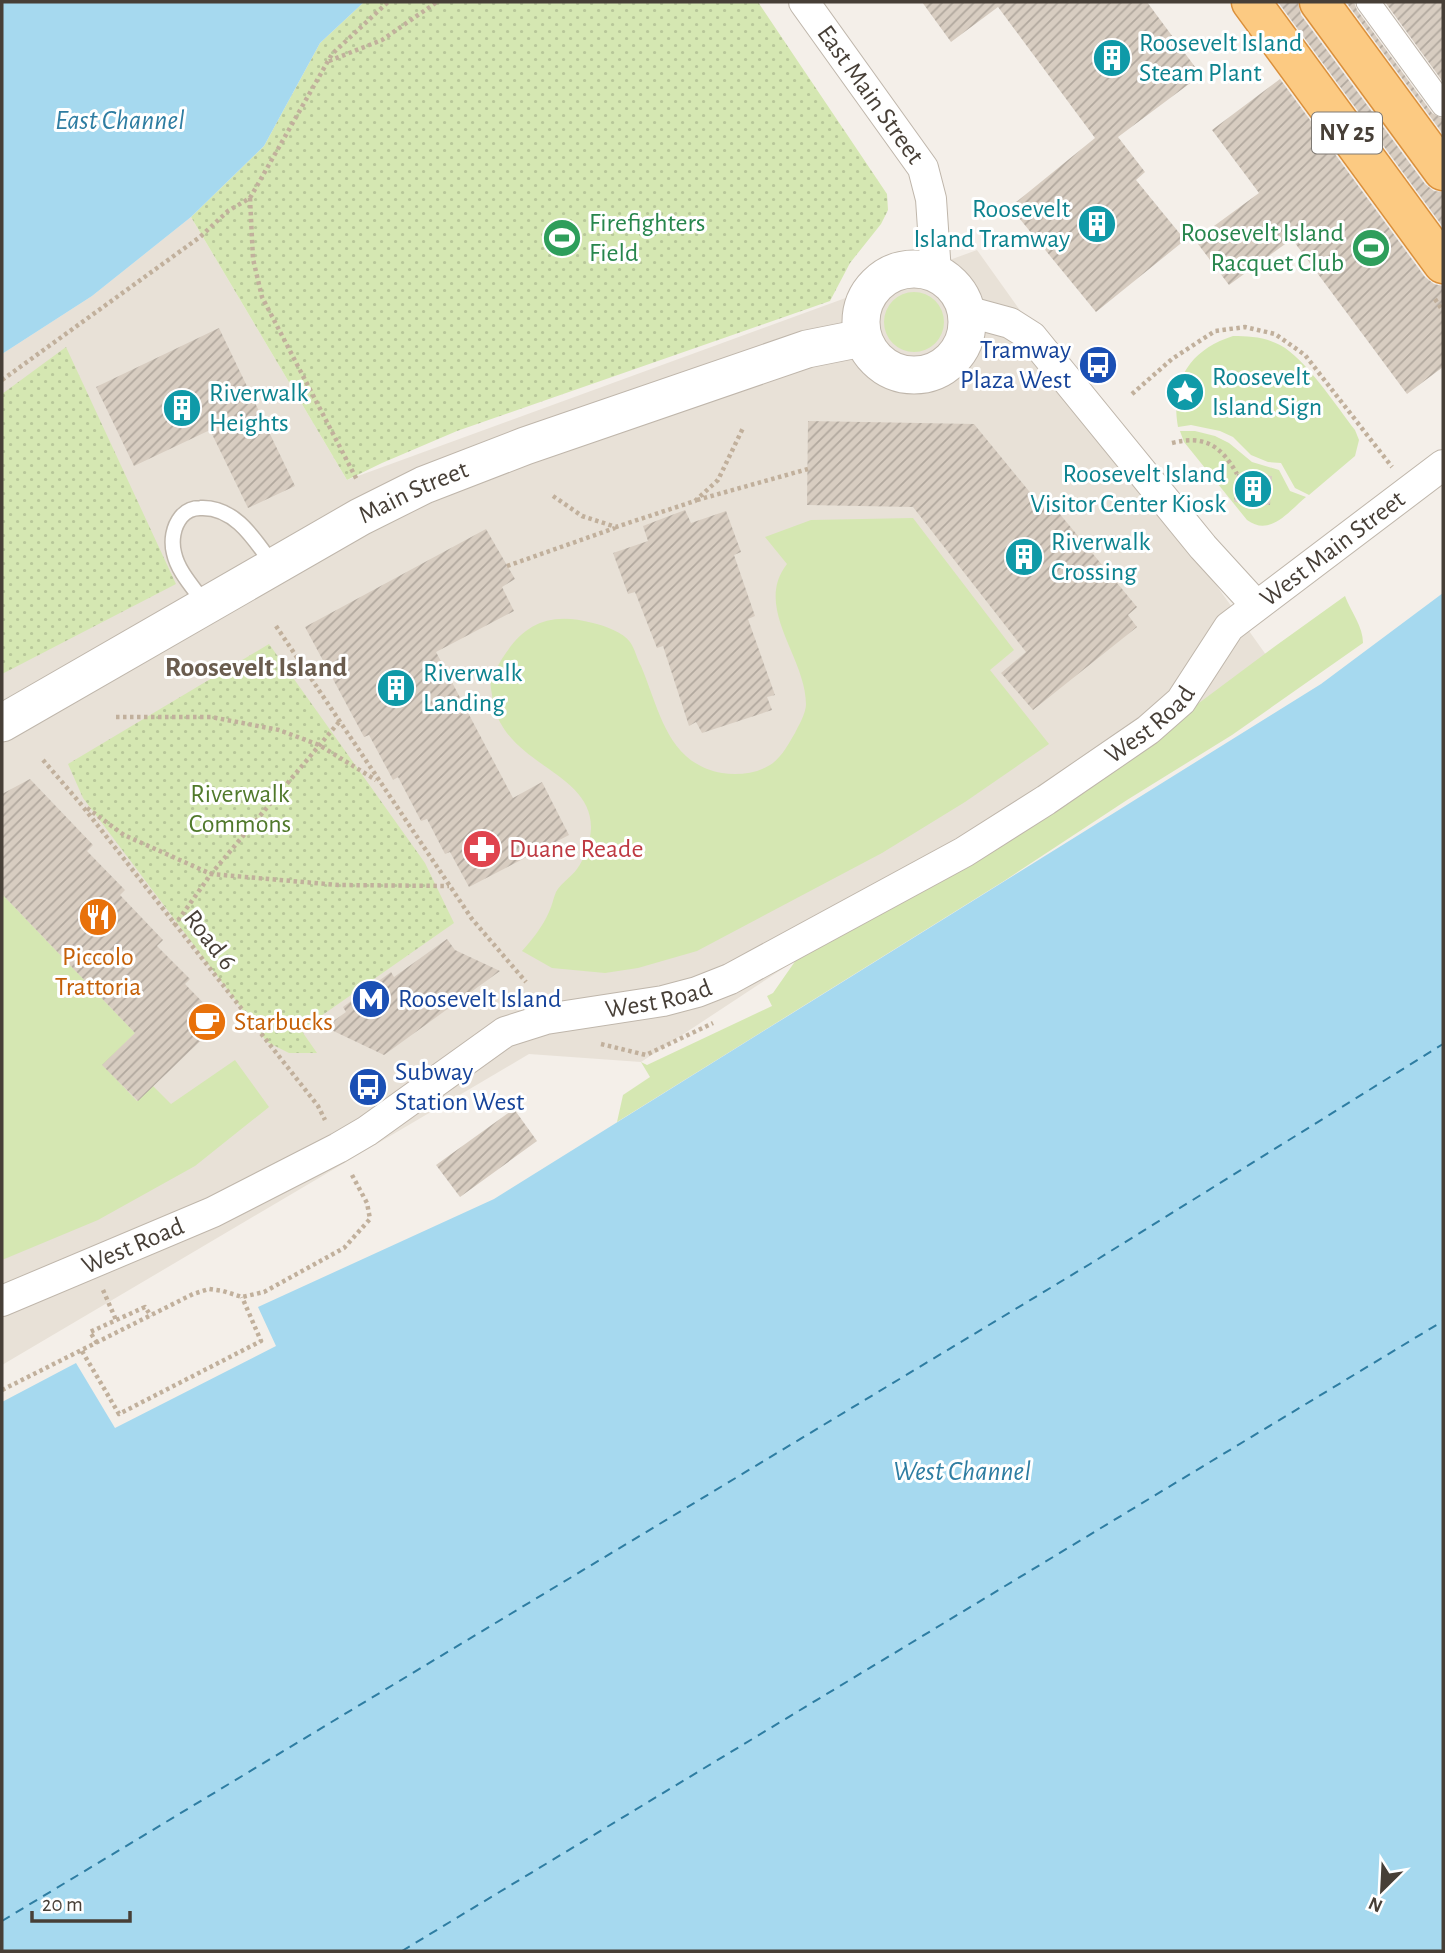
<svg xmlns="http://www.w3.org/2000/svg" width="1445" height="1953" viewBox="0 0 1445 1953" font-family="'Alegreya Sans',sans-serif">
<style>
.residential{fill:#e8e1d7}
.green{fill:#d5e7b2}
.park{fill:url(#park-dots)}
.water{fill:#a6d9ef}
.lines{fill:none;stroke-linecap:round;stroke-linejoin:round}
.ferry{stroke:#2e7da2;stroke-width:2;stroke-dasharray:9 7;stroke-linecap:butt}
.building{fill:url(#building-hatch)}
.service-casing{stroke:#bfb6ab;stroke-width:17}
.pedestrian-casing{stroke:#bfb6ab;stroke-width:25}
.minor-casing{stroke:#bfb6ab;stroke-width:32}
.tertiary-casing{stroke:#bfb6ab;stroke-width:39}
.trunk-casing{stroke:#db903b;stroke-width:41}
.path{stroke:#c1b09c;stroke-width:4.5;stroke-dasharray:3.5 3.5;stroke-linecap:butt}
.service{stroke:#fff;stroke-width:14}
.pedestrian{stroke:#fff;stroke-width:23}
.minor{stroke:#fff;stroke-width:30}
.tertiary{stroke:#fff;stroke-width:37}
.trunk{stroke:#fcca82;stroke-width:38}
.labels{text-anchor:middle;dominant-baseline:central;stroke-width:6;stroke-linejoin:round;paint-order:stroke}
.shield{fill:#fff;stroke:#7e7973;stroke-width:2}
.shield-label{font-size:24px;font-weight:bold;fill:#473f37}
.culture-label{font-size:26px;fill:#0d838f;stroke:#fff;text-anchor:start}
.street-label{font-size:26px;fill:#473f37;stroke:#fff}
.leisure-label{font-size:26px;fill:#27864d;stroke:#fff;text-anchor:start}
.transit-label{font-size:26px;fill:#164399;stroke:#fff;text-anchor:start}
.park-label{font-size:26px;fill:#50792b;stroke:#fff}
.health-label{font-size:26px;fill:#be3a42;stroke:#fff;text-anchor:start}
.food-label{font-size:26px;fill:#c56008;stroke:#fff}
.water-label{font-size:28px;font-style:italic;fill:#2e7da2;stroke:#fff}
.neighbourhood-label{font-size:28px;font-weight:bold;fill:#6a5c4e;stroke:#fff}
</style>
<defs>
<pattern id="park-dots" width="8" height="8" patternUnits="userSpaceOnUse" patternTransform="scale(1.75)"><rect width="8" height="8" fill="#d5e7b2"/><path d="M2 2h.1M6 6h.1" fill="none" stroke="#b8c79a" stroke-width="1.8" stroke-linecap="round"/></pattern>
<pattern id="building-hatch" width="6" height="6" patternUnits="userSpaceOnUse" patternTransform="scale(1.75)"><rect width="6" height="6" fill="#d8cdc1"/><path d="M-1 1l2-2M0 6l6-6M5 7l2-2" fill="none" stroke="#b1a89e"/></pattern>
</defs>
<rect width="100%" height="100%" fill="#f4efe9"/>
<path class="residential" d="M191,217l156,263 630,-230 292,409 -473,301 -155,102 -112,-8 -527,311v-1011l90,-58z"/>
<path class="green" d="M884 322a30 30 0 1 1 60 0a30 30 0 1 1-60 0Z
M1233,336c16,0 32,1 47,9 25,13 57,62 75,85l4,10 -4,16 -46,39 -14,-7 -14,-25 -13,-1 -17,-7 -18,-18 -13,-6 -29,-6 -13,2c-8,-45 11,-77 55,-91z
M1180,431h15l20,5 14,7 23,19 27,8 11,21 16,6c-18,15 -36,40 -59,23l-63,-78z
M913,518l101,132 -24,20 59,74 -84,58 -83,51 -185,98 -59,17 -33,5 -53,-5 -30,-17c10,-11 21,-25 27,-39 3,-6 4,-13 7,-20 5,-9 15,-15 21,-23 8,-11 13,-26 14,-40 2,-60 -92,-63 -99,-134 -1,-7 -3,-13 1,-20 23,-45 48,-66 100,-52 12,3 30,9 37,19 5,7 7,17 11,24 19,45 26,97 81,107 17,3 37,0 51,-10 10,-8 16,-20 22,-30 4,-8 11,-20 11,-29 0,-47 -53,-97 -19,-140l-22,-27 46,-17z
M1345,596c6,16 18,30 18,47l-131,92 -105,65 -123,81 -387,241 6,-27 27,-18 -9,-15 6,3 125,-59 -5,-10 6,-3 23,-33 293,-175 185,-138z
M2,894l133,139 -32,32 34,36 16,-15 18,18 64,-44 34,47 -74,59 -97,54 -96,40z"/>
<path class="park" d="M364,2h394l129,192 1,16 -7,14 -31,39 -20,38 -373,130 -75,32 -35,17 -156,-263 73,-71 56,-103z
M66,347l110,237 -174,90v-280z
M269,644l156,219 29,60 -153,107 16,23h-28l-22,-11 -184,-244 -15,-34z"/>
<path class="water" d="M2,2h362l-44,41 -56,103 -73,71 -99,79 -90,58z
M1443,593v1358h-1441v-549l74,-39 39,65 161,-82 -18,-39 236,-108 827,-515z"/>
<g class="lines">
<path class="ferry" d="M2,1921l1088,-657 353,-220
M402,1951l1041,-630"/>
</g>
<path class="building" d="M922,2h225l54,73 -83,62 27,35 -9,8 49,60 -89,72 -86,-105 85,-69 -97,-131 -47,35z
M1278,2h20l3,13 124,169 9,7 9,1v35z
M1346,2h8l3,8 75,103 11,6v15z
M1385,2h58v80z
M1280,79l145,198 9,7 9,2v81l-36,27 -115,-155 -63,46 -34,-45 64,-47 -47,-63z
M219,328l76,158 -47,22 -38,-78 -76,36 -38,-79z
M808,421l166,3 68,83 7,-6 88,106 -9,8 9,12 -104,83 -32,-37 25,-21 -113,-145 -106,-2z
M1237,474l35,2 -2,29 -36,-3z
M685,510l6,13 35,-12 15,41 -7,3 21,61 -7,3 27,76 -8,2 5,13 -70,23 -6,-11 -7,4 -26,-80 -6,2 -22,-56 -7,2 -15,-41 35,-12 -5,-15z
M486,529l29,50 -13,8 12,24 -78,41 77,146 29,-16 27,53 -100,52 -19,-35 -5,2 -18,-35 -6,2 -23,-44 -5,3 -24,-45 -5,2 -59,-110z
M30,779l63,66 -6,6 38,39 -5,5 43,45 -6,6 33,33 -5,5 36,37 -83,80 -36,-36 33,-32 -133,-139v-100z
M447,939l8,11 45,21 -116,84 -59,-28 21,-15 -3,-5 48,-35 3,5z
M514,1109l23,32 -77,56 -24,-32z"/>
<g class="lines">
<g class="service-casing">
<path id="service" d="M205,604c-11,-16 -27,-32 -31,-51 -3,-12 -1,-26 7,-36 5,-6 12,-9 19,-9 35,-2 55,32 73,57"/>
</g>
<g class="pedestrian-casing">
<path id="pedestrian" d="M1368,2l75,103"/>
</g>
<g class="minor-casing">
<g id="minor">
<path id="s1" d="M804,2l119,166 8,31 5,74"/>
<path d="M966,311l44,12 22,14 171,210 53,58"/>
<path id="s2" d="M2,1301l211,-89 125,-64 29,-17 138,-99 41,-13 117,-18 34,-9 33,-13 234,-127 82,-52 102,-70 33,-29 48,-74 214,-162"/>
</g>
</g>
<g class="tertiary-casing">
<g id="tertiary">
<circle cx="914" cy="322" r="53"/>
<path id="s3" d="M2,723l358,-206 64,-32 101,-39 282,-97 55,-11"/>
</g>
</g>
<g class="trunk-casing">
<path id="trunk" d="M1251,2l192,262
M1319,2l124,169"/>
</g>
<path class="path" d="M329,61l53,-21 55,-38
M250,198l3,61 9,38 95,183
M1435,299l8,12
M2,380l198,-143 28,-26 22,-13 82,-144 56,-52
M1132,394l40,-35 43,-28 30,-4 30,7 30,21 87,112
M1172,443c32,-8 49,2 65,31
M553,496l29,20 34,11 79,-26 23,-21 25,-52
M697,500l111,-31
M507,566l108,-38
M276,626l196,293 54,63
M116,717h95l68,13 40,15 57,35
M43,760l37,43 238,303 7,14
M87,808l37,27 87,39 127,11 111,1
M174,926l37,-52 128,-152
M601,1044l45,11 67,-32
M103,1290l13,30
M97,1343l-7,-11 55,-25 6,9
M82,1351l37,63 142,-73 -19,-44
M2,1390l191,-96 16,-5 14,2 19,6 22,-5 80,-44 26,-29 -3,-16 -15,-28"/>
<use href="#service" class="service"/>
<use href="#pedestrian" class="pedestrian"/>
<use href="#minor" class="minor"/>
<use href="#tertiary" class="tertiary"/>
<use href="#trunk" class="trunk"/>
</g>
<defs>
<g id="building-disc" transform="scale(2.0125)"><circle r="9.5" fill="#0f9aa8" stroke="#fff"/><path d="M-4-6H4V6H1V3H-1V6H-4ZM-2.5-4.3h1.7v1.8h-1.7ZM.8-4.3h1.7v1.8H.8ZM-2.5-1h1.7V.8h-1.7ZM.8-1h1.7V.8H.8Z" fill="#fff"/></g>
<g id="stadium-disc" transform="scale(2.0125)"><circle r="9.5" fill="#2e9e5b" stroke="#fff"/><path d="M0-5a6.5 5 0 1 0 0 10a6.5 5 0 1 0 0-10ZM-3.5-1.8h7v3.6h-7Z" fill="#fff"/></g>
<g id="bus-disc" transform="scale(2.0125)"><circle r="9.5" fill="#1a4fb4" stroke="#fff"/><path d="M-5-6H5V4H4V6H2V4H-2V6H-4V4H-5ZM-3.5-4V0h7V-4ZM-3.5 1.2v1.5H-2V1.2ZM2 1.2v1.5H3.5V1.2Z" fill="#fff"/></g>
<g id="sight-disc" transform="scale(2.0125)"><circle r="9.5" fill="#0f9aa8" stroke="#fff"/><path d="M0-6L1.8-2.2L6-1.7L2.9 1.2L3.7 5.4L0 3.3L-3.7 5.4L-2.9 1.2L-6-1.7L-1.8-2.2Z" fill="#fff"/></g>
<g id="pharmacy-disc" transform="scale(2.0125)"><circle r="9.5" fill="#e0444e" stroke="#fff"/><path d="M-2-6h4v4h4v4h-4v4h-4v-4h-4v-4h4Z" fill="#fff"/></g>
<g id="restaurant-disc" transform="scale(2.0125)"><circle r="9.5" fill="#e8710a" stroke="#fff"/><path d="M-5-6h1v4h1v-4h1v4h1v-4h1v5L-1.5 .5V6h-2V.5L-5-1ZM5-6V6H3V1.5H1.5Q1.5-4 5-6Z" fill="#fff"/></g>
<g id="metro-disc" transform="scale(2.0125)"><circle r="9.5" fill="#1a4fb4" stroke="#fff"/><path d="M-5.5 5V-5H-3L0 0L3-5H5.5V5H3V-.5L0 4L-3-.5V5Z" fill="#fff"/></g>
<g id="cafe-disc" transform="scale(2.0125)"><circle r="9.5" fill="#e8710a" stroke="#fff"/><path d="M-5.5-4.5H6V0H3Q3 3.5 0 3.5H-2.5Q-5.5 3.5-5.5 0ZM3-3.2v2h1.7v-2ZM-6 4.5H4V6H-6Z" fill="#fff"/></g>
</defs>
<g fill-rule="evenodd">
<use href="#building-disc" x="1112" y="58"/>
<use href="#building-disc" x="1097" y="224"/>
<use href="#stadium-disc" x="562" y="238"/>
<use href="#stadium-disc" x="1371" y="248"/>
<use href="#bus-disc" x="1098" y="365"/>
<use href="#sight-disc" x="1185" y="392"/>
<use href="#building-disc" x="182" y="408"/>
<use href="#building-disc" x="1253" y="489"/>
<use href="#building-disc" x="1024" y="557"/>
<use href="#building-disc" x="396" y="688"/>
<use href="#pharmacy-disc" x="482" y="849"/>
<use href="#restaurant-disc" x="98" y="917"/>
<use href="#metro-disc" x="371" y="999"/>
<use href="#cafe-disc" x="207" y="1022"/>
<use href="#bus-disc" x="368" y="1087"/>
</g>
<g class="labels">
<rect class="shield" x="1312" y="112.5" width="70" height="41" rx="5"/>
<g class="shield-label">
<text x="1347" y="133">NY 25</text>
</g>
<g class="culture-label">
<text x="1139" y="43">Roosevelt Island<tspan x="1139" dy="30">Steam Plant</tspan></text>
<text x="1070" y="209" text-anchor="end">Roosevelt<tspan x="1070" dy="30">Island Tramway</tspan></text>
<text x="1212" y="377">Roosevelt<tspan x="1212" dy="30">Island Sign</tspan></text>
<text x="209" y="393">Riverwalk<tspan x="209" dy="30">Heights</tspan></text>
<text x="1226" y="474" text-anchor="end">Roosevelt Island<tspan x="1226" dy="30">Visitor Center Kiosk</tspan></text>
<text x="1051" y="542">Riverwalk<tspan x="1051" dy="30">Crossing</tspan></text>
<text x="423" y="673">Riverwalk<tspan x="423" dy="30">Landing</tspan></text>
</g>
<g class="street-label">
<text stroke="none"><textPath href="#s1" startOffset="114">East Main Street</textPath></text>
<text stroke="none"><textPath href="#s3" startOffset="472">Main Street</textPath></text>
<text stroke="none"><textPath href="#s2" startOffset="1554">West Main Street</textPath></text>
<text stroke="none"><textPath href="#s2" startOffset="1297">West Road</textPath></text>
<text transform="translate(210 940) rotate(52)">Road 6</text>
<text stroke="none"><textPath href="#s2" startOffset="730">West Road</textPath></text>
<text stroke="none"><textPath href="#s2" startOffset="142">West Road</textPath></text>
</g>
<g class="leisure-label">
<text x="589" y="223">Firefighters<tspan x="589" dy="30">Field</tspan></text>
<text x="1344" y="233" text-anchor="end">Roosevelt Island<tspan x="1344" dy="30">Racquet Club</tspan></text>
</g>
<g class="transit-label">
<text x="1071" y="350" text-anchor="end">Tramway<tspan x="1071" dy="30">Plaza West</tspan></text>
<text x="398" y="999">Roosevelt Island</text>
<text x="395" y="1072">Subway<tspan x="395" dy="30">Station West</tspan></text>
</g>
<g class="park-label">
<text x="240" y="794">Riverwalk<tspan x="240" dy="30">Commons</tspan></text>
</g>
<g class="health-label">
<text x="509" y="849">Duane Reade</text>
</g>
<g class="food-label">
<text x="98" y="957">Piccolo<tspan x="98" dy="30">Trattoria</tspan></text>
<text x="234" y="1022" text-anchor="start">Starbucks</text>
</g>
<g class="water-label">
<text x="120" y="121">East Channel</text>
<text x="962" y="1472">West Channel</text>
</g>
<g class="neighbourhood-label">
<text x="256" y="668">Roosevelt Island</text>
</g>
</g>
<rect width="1445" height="1953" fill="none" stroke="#473f37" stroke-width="7"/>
<g transform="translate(1382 1890) rotate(204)" stroke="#ffffff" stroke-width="5" paint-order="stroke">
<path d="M0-5L12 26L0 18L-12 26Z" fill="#473f37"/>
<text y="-10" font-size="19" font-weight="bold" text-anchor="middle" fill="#473f37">N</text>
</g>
<path d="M32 1911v10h98v-10" fill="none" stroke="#473f37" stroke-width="3.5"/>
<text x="42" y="1911" font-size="21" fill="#473f37" stroke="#ffffff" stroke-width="5" paint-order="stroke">20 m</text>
</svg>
